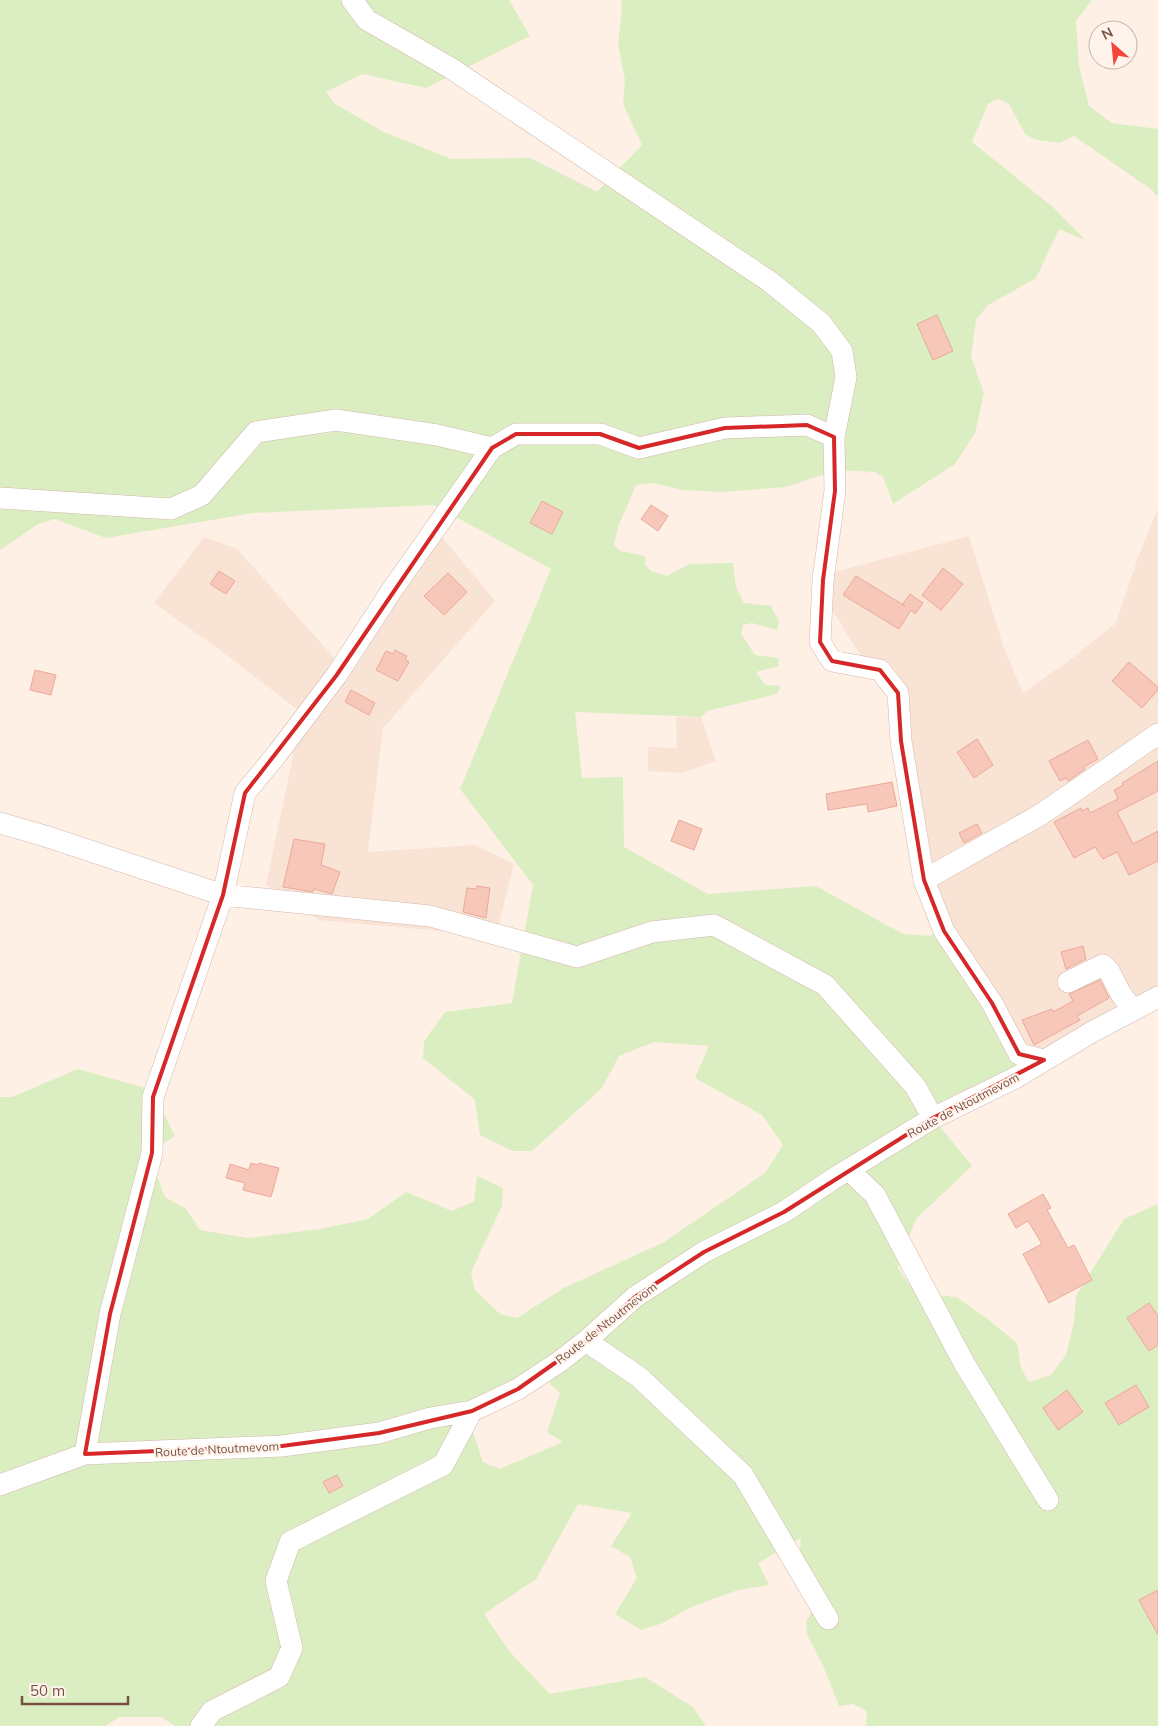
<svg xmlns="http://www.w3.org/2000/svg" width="1158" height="1726" viewBox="0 0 1158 1726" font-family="Mulish,sans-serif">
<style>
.residential{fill:#f9e3d5}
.green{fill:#dbeec1;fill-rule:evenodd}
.building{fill:#f7c7b9;stroke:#eba997}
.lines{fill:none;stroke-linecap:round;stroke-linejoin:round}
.minor-casing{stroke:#d4b7ab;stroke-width:22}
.minor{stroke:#fff;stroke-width:21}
.marked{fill:none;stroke:#d62828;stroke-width:4;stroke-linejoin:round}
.labels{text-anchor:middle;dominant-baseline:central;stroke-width:4.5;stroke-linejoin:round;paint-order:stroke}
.street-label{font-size:12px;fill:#7a5046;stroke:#fff4ec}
</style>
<rect width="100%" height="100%" fill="#fef0e4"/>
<path class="residential" d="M1158,508v489l-114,63 -25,-6 -95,-174 -16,-149 -96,-153 157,-42 35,112 19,45 47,-33 46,-37 23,-68z
M428,520l67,81 -112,127 -15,124 107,-7 39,19 -18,72 -177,-16 -53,-35 36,-172 -85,-65 -63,-45 50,-66 33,12 101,113z
M676,717h25l15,44 -34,12 -34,-2v-24l29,1z"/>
<path class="green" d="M0,0h509l21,36 -104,52 -64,-14 -36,18 9,12 49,28 67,27 79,-1 67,34 45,-47 -19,-41 2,-24 -7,-36 4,-35 -1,-9h471l-16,21 3,45 10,40 23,17 46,6v68l-6,-7 -78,-54 -14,7 -24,-3 -11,-6 -16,-30 -11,-5 -10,5 -16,38 82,66 31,32 -26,-11 -23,49 -48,27 -12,15 -5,37 13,36 -9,40 -20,31 -62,40 -10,-27 -8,-5 -38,-2 -51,17 -66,5 -37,-2 -30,-7 -17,2 -18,42 -4,18 6,6 25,5v8l6,7 16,5 23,-12 43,-1 3,24 8,16 27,3 8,16 -2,8 -25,-7 -9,2 -2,9 14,21 23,3 1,8 -23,6 9,13 16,1 -4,8 -70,17 -6,6 -126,-5 7,66 41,-1 1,70 84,47 108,-8 87,48 26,2 15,-5 75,123 25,6 -111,58 39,48 -55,52 -13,29 -6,21 13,19 18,7 27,3 29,20 32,26 4,25 8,14 22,-7 15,-20 8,-33 2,-26 48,-77 34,-15v522h-292l1,-15 -14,-7 -14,2 -14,-36 -18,-36 -1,-11 8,-18 -15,-40 2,-27 -43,25 11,22 -31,5 -47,17 -28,16 -22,7 -26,-16 22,-36 -7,-21 -19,-11 21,-33 -54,-9 -42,75 -52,35 25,37 41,43 95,-17 48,30 13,19h-531l-14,-9h-41l-15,9h-105v-629h12l66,-28 74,21 23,46 -21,13 2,25 9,23 21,12 14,21 48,8 72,-9 48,-10 38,-27 46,19 22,-10 3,-25 26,12 -1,18 -31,66 4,18 25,24 17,4 47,-30 100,-46 101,-69 18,-28 -21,-30 -67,-37 14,-32 -55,-4 -35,14 -17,32 -70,63h-19l-33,-16 -5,-35 -52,-42 1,-17 21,-29 67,-9 21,-118 -73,-96 91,-220 -117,-64 -181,8 -147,25 -51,-19 -17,5 -38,26zM542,1373l10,13 8,7 -13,39 16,10 -63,27 -17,-7 -11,-32v-19z"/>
<path class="building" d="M937,315l16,36 -20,9 -16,-36z
M542,501l21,11 -11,22 -22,-11z
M651,505l17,11 -10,15 -17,-12z
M943,568l20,16 -22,26 -19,-15z
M219,571l16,10 -9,13 -16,-10z
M448,573l19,19 -23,23 -20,-19z
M856,576l49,30 -3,-1 8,-11 13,9 -8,11 -4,-4 -12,19 -56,-34z
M395,650l12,6 -2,3 4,3 -11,19 -22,-11 10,-19 7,3z
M1129,662l29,25v3l-16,18 -30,-27z
M35,670l21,5 -5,20 -21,-5z
M351,690l24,13 -6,12 -24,-13z
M977,739l16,26 -19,13 -17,-26z
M1088,740l10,19 -14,8 1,2 -17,12 -2,-3 -6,3 -11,-20z
M1158,761v30l-41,21 16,32 25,-13v30l-29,14 -12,-23 -14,7 -8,-12 -21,11 -20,-36 27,-14 1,3 6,-3 2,5 28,-14 -4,-9 9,-5 -1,-2z
M892,782l5,24 -29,6 -1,-8 -39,6 -2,-16z
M679,820l23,9 -8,21 -23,-9z
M977,824l5,9 -18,10 -5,-10z
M294,839l31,5 -4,21 19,7 -8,22 -18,-5 -1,3 -30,-5z
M477,886l13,2 -4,30 -23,-6 4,-24 9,1z
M1083,946l3,13 -20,10 -5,-17z
M1100,980l9,18 -32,18 3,4 -46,25 -12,-25 30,-11 1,3 20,-11 -4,-7z
M251,1163l7,2 1,-2 20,5 -8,29 -28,-7 2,-7 -19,-5 4,-14 19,6z
M1043,1194l8,14 -4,2 21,38 6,-3 18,35 -43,23 -26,-49 19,-10 -14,-23 -12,7 -8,-14z
M1149,1303l9,13v29l-9,6 -22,-33z
M1136,1385l13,22 -30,18 -14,-22z
M1067,1390l16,22 -25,18 -15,-22z
M337,1475l6,11 -14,7 -6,-11z
M1158,1590v45l-19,-35z"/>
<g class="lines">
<g class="minor-casing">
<path id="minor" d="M352,0l15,20 82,47 320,214 52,42 21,28 4,26 -12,60 1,54 -12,89 -3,62 12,19 48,9 18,23 3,48 23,139 20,51 48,72 27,51 25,6
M0,498l171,11 31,-14 54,-63 80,-12 101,15 55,13
M0,823l45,13 178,59 207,21 147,41 75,-25 62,-7 111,60 90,101 18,32
M924,880l116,-65 118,-81
M1068,982l35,-17 6,6 12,23 12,16
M849,1170l26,25 89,168 84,137
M586,1341l53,36 104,98 85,144
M85,1454l25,-140 42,-161 1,-56 70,-202 22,-102 32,-39 59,-78 56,-86 100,-142 24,-14h84l39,14 86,-20 82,-3 27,12
M0,1485l85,-31 197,-8 97,-13 51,-15 42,-7 46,-22 41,-27 27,-21 49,-44 69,-45 80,-40 49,-33 100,-61 82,-40 77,-46 66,-35
M201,1726l11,-15 67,-34 13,-29 -16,-67 14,-39 153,-77 29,-54"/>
</g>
<use href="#minor" class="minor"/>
</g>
<path class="marked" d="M807,425l27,12 1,54 -12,89 -3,62 12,19 48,9 18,23 3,48 23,139 20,51 48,72 27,51 25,6 -111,58 -149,94 -80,40 -69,45 -49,44 -68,48 -46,22 -93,22 -97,13 -197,8 25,-140 42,-161 1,-56 70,-202 22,-102 91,-117 156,-228 24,-14h84l39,14 86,-20z"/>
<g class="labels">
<g class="street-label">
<text transform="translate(963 1105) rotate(-28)">Route de Ntoutmevom</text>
<text transform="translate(606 1323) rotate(-38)">Route de Ntoutmevom</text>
<text transform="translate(217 1449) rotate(-3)">Route de Ntoutmevom</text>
</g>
</g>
<g transform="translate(1113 45) rotate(333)"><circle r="24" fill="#fff4ec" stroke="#cab2aa"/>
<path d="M0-4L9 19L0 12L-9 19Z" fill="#f4463d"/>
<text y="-8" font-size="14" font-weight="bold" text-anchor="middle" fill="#7a5046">N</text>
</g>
<path d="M22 1696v8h106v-8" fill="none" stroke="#7a5046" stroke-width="2.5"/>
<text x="30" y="1696" font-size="15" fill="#7a5046" stroke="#fff4ec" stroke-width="4" paint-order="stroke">50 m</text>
</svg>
